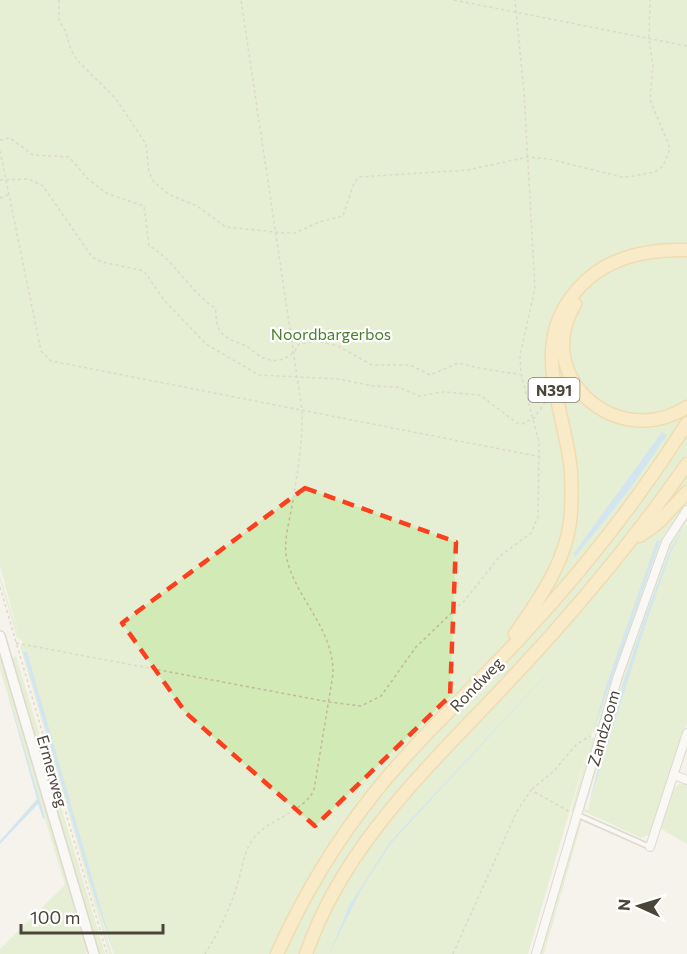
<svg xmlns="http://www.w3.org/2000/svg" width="687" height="954" viewBox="0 0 687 954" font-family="Commissioner,sans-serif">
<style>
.green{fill:#d2eab5}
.water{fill:#a9d4f2}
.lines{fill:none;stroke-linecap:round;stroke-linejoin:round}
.service-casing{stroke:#c2bbae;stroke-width:7}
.minor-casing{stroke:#c2bbae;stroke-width:10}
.tertiary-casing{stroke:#c2bbae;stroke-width:12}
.primary-casing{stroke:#e6c16a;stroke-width:15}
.path{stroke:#c4b79f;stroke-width:1.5;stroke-dasharray:3 3;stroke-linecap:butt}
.service{stroke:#fff;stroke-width:4}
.minor{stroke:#fff;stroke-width:8}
.tertiary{stroke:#fff;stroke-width:9}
.primary{stroke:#ffe39c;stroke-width:12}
.marked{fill:none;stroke:#fc3f1d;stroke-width:4.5;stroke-dasharray:12 8;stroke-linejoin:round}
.labels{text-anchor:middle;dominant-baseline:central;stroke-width:4.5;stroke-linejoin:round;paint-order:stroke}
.shield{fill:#fff;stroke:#817c74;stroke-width:1.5}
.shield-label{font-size:15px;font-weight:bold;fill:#4b4439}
.park-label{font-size:16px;fill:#4a7f2a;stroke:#fff}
.street-label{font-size:16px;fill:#4b4439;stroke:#fff}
</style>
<rect width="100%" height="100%" fill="#f6f3ec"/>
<path class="green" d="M0,0h687v413l-22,34 22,-14v22l-14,21 14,-2v26l-22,26 22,-24v5l-8,10 -79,211 -8,5 -1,4 5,1 -21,75 -4,-2 19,-70 -62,213h-414l-91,-301 89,301h-3l-89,-308 3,-2 -1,-4 -5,-2 -17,-58v-5l19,62 -19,-71z
M687,515v6l-16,27 -26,69 -60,191 3,2c19,-70 40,-138 64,-206 10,-27 17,-57 35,-80v199l-36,111 -10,4 -60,-28 36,-123 50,-141z
M0,651l88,298 -2,5h-86v-5l65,-64 -65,-216z
M16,656l89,298h-6l-87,-296z
M687,783v61l-26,-15 12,-39 6,-6z
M583,819l70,33 -71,-31 -38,133h-6l40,-133z"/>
<path class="water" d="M662,432l5,3 -37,54 -55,68 -1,-4z
M687,521l-16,31 -26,74 -58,184 25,-93 33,-100 26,-69z
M657,540l3,1 -67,191 13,-46z
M593,624l-201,218 -29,44 -34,68 21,-50 41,-63z
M23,652h4l87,302 -20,-59z
M4,681l41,137 -2,1 -5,-15 -38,40v-3l37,-42z"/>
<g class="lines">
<g class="service-casing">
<path id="service" d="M578,815l72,32"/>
</g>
<g class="minor-casing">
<path id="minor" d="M674,775l13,5
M650,847l37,-114
M536,954l82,-278 48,-134 21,-32"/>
</g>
<g class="tertiary-casing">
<path id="tertiary" d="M0,636l94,318"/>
</g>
<g class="primary-casing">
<path id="primary" d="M575,304c-44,72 42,148 112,103
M640,536l18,-13 29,-31
M515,634c26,-37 54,-77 56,-123 1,-18 1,-37 -2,-55 -11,-66 -41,-124 20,-178 27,-23 63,-29 98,-28
M277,954c26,-58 59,-113 99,-163 45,-56 99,-104 147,-156 61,-66 116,-136 164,-212
M306,954c39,-113 126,-190 205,-275 64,-68 123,-139 176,-215"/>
</g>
<path class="path" d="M59,0v21l6,9 6,20 6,10 39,39 30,45 3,28 5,10 16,13 27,11 29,21 59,6h10l24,-11 24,-6 11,-33 5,-6 109,-7 60,-13 21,2 73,18 11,-1 22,-4 8,-6 7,-18 -20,-48 3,-34 -4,-28 1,-38
M454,0l233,46
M0,140l10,-2 23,17 36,2 19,22 18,14 38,13 5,40c22,10 42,47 66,62 2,7 0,15 5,23 7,9 15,10 24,14 6,2 10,8 16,11 15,10 33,2 39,-12l17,-3 22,5 34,19h38l20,10 28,-12c20,5 41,9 62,11
M0,151l41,200 10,10 490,96
M0,180l29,-1 14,7 49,71 10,5 42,9 20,29 42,44 53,31 79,4 35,7 25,1 21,9 24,-4 37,3 37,28 5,1 12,-6 12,-17
M0,198l8,-3
M0,587l107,367
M16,643l313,59 32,4 20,-10 35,-49 49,-47 35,-44 31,-23 7,-16 1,-75 -18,-68 -1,-18 15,-68 -11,-196 -9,-92
M532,789l22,-18 22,-26 14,-9
M205,954c14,-22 26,-48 33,-72 5,-15 5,-29 15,-43 16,-21 50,-26 61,-49l19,-116c1,-45 -36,-74 -46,-114 -4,-17 2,-37 5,-54 5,-32 11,-64 10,-96l-61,-410
M453,954l64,-143 14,-21 39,22"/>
<use href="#service" class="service"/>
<use href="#minor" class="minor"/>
<use href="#tertiary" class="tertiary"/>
<use href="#primary" class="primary"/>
</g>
<path d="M0 0H687V954H0ZM305,488l151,54 -6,154 -135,130 -129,-113 -64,-90z" fill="#f6f3ec" fill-opacity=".55" fill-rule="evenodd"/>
<path class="marked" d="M305,488l151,54 -6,154 -135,130 -129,-113 -64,-90z"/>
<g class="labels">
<rect class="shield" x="528.5" y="378" width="51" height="24" rx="4.5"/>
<g class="shield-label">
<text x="554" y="390">N391</text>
</g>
<g class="park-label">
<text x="331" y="333">Noordbargerbos</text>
</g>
<g class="street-label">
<text transform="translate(476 684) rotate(-46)">Rondweg</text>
<text transform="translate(603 728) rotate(-74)">Zandzoom</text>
<text transform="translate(53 771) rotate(74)">Ermerweg</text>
</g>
</g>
<g transform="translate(639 906) rotate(274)" stroke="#ffffff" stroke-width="4.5" paint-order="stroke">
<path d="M0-4.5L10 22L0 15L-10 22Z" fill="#4b4439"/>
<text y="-9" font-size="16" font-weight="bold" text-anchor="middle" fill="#4b4439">N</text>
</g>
<path d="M21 924v9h142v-9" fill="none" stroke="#4b4439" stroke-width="3"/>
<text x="30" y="924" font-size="18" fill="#4b4439" stroke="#ffffff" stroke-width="4.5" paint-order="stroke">100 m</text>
</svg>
